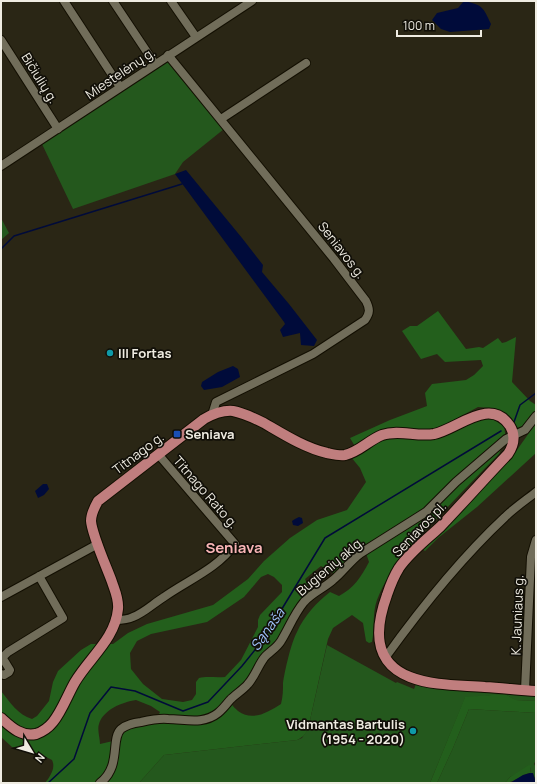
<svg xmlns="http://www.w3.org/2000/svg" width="537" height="784" viewBox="0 0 537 784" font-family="Manrope,sans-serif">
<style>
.green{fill:#24581d}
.forest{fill:#235f1c;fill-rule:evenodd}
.water{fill:#000b3a}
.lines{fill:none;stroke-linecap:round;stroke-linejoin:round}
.stream{stroke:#000b3a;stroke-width:1.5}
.minor-casing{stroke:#130f02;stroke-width:10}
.major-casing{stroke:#130f02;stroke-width:12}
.minor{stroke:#716d5a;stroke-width:8}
.major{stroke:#c07e7e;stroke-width:10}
.culture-dot{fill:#0f9aa8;stroke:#110f08;stroke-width:1.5}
.transit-dot{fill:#1a4fb4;stroke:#110f08;stroke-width:1.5}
.labels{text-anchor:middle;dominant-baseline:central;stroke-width:3.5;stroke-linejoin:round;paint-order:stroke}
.street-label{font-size:13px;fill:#efece2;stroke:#110f08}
.poi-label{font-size:13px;font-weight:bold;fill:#efece2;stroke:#110f08;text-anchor:start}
.water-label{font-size:14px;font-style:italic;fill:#9fc2fa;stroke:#110f08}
.quarter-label{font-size:15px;font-weight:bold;fill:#f9b5b6;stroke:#110f08}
</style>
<rect width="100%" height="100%" fill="#2a2615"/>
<path class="green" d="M166,61l3,1 55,67 -41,33 -8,12 -102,35 -31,-65z
M1,218l8,15 -8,7z
M327,645l69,38 1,-1 17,7 2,-5 30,4 90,7v6l-21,-1 -10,-6 -40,4 -35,85h-291l25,-28 133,-15 5,-2 6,-9z
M469,709l67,4v47l-2,4 2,3v13l-3,-6 -3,-1 1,-6 -21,10 -5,6h-68l16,-35z"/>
<path class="forest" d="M438,311l28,38 13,-2 4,1 15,-10 4,5 4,-1 10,-5 -4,45 18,19 6,4v5l-13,17 -5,1 -20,-18 -8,-2 -12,-1 -39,21 -7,1h-38l-38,19 -6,-10 40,-18 37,-14 -2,-13 7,-9 34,-4 8,-5 9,-9 -2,-6 -36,2 -8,-8 -16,5 -19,-28 8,-5h7z
M482,418h9l13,8 2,13 -7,15c-19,19 -38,39 -57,59 -26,27 -51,51 -65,87 -5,14 -2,28 -5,42l-3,1 -3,-2 -3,-18 -11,-8 -19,13 -5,11 -20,90c-3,6 -5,8 -11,11l-133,15 -25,28h-94c5,-6 11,-15 7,-23l-12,-6 -28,-7 -11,-10v-46c9,11 17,24 31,28l5,-3 12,-15 4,-19 5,-11 23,-21 10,-6h22l15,-11 19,-9 66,-19 35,-26 16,-18 26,-23 27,-18 30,-10 19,-28 -6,-14 -9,-11 26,-16 13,-4 28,2zM366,553l3,9c-8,15 -15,26 -30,34l-9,-4c-13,10 -26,24 -33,40 -6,11 -12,38 -14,51 0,7 0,13 -2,21 -13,8 -28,18 -43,7 -3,-3 -5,-4 -6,-7l46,-62 32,-51 -5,-12 16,-13 14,8zM268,574l6,3 8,8v7l-22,23 -2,5v7l-17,33 -16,17c-9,1 -18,-1 -26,1l-3,4v12l-4,6 -9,2 -21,-3 -19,-15 -12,-15 -1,-16 7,-12 14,-7 56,-12 37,-25 17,-20zM136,700l15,6 9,6 -1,2 -42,18 -4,9 -13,3c0,-6 -3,-15 -1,-20 4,-14 23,-22 37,-24z
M536,423v30l-59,54 -39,31 -13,13 -3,-2 90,-92z
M505,694l11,6 20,1v12l-67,-4 -16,39 -16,35h-7l35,-86z
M529,765l2,1 -1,7c-9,2 -17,10 -25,10l5,-6z"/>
<path class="water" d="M464,1c19,4 19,6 27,23l-2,5 -39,3 -9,-3 -9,-9 5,-7 21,-5z
M186,170l56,68 21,27 -1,7 27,32 28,36 -3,6 -13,-1 -1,-12 -17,4 -3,-7 5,-6 -1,-2 -109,-148z
M233,366l5,3 2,8 -18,10 -18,3 -3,-4 1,-4 16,-10z
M43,484h4l2,5 -5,6 -6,3 -3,-7z
M299,517l3,1 1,5 -5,3 -5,-1 -1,-4 3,-2z
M530,773h3l3,10h-26l13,-8z"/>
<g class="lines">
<path class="stream" d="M1,249l13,-13 168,-52
M514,422l6,-17 16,-12
M48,783l26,-24 16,-46 21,-26 24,4 48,20 25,-9 34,-36 21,-26 62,-102 176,-107"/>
<g class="minor-casing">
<path id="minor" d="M64,1l56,86
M113,1l42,63
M171,1l25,36
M1,40l57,89
M168,55l166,204 32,42c4,8 4,12 -1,19l-52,34 -97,48 -4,13
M221,119l85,-56
M1,166l251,-165
M1,597l97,-53
M115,620c7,0 12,0 18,-3 11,-4 21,-14 31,-20 24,-17 53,-28 71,-53l-77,-90
M385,658c36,-50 75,-99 120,-141 9,-9 21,-17 31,-25
M1,659l7,-7 55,-34 -24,-42
M1,674l3,1 5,-3 1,-2 -8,-13
M525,690l6,-133 5,-17
M100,783c22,-17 10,-44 21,-54 6,-5 13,-6 20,-7 9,-2 18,-4 27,-3 17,0 35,6 50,-6 5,-4 8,-8 12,-13 6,-6 13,-10 18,-16 7,-8 10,-18 16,-26 5,-6 13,-10 17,-17 8,-13 13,-27 23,-39 8,-9 20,-14 29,-22 10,-8 17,-19 28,-27l65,-41 30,-30 50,-43 19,-9 11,-14"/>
</g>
<g class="major-casing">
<path id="major" d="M1,718c10,9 20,19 35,16 6,-2 13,-7 17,-12 9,-11 15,-28 22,-40 15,-25 40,-43 43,-73 1,-10 -3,-18 -6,-27 -5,-14 -20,-47 -21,-61 0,-7 3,-13 7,-20l106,-82c9,-5 18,-9 29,-8 11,2 21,7 31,12 19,11 41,25 63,30 5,1 12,3 18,2 14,-3 24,-15 37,-20 17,-6 34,2 52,-1 24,-5 56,-38 76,-8 6,10 4,19 -2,28 -23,24 -45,49 -68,73 -14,13 -30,25 -41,41 -5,8 -9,18 -12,27 -12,33 -15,67 23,82 23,9 51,8 75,10 17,1 34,3 51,4"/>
</g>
<use href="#minor" class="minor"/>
<use href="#major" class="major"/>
</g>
<g class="culture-dot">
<circle cx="110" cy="353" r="4"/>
<circle cx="413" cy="731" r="4"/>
</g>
<rect class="transit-dot" x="173" y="430" width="8" height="8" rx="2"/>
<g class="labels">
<g class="street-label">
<text transform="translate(120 73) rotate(-34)">Miestelėnų g.</text>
<text transform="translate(40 78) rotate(58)">Bičiulių g.</text>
<text transform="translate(342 250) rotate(52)">Seniavos g.</text>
<text transform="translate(138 453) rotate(-37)">Titnago g.</text>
<text transform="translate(206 492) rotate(49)">Titnago Rato g.</text>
<text transform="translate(419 529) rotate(-46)">Seniavos pl.</text>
<text transform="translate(330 566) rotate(-40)">Bugienių aklg.</text>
<text transform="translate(517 615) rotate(-88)">K. Jauniaus g.</text>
</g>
<g class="poi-label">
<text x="118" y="353">III Fortas</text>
<text x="185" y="434">Seniava</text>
<text x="405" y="724" text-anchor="end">Vidmantas Bartulis<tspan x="405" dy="15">(1954 - 2020)</tspan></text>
</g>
<g class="water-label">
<text transform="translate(267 629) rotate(-55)">Sąnaša</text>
</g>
<g class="quarter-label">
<text x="234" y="547">Seniava</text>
</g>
</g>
<rect width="537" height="784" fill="none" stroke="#efece2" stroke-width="4"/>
<g transform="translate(32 752) rotate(128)" stroke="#110f08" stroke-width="3" paint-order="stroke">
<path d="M0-3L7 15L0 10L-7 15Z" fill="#efece2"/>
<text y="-6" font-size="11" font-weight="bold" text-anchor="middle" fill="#efece2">N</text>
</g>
<path d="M397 30v6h84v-6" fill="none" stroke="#efece2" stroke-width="2"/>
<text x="403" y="30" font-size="12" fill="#efece2" stroke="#110f08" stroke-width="3" paint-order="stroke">100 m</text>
</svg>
